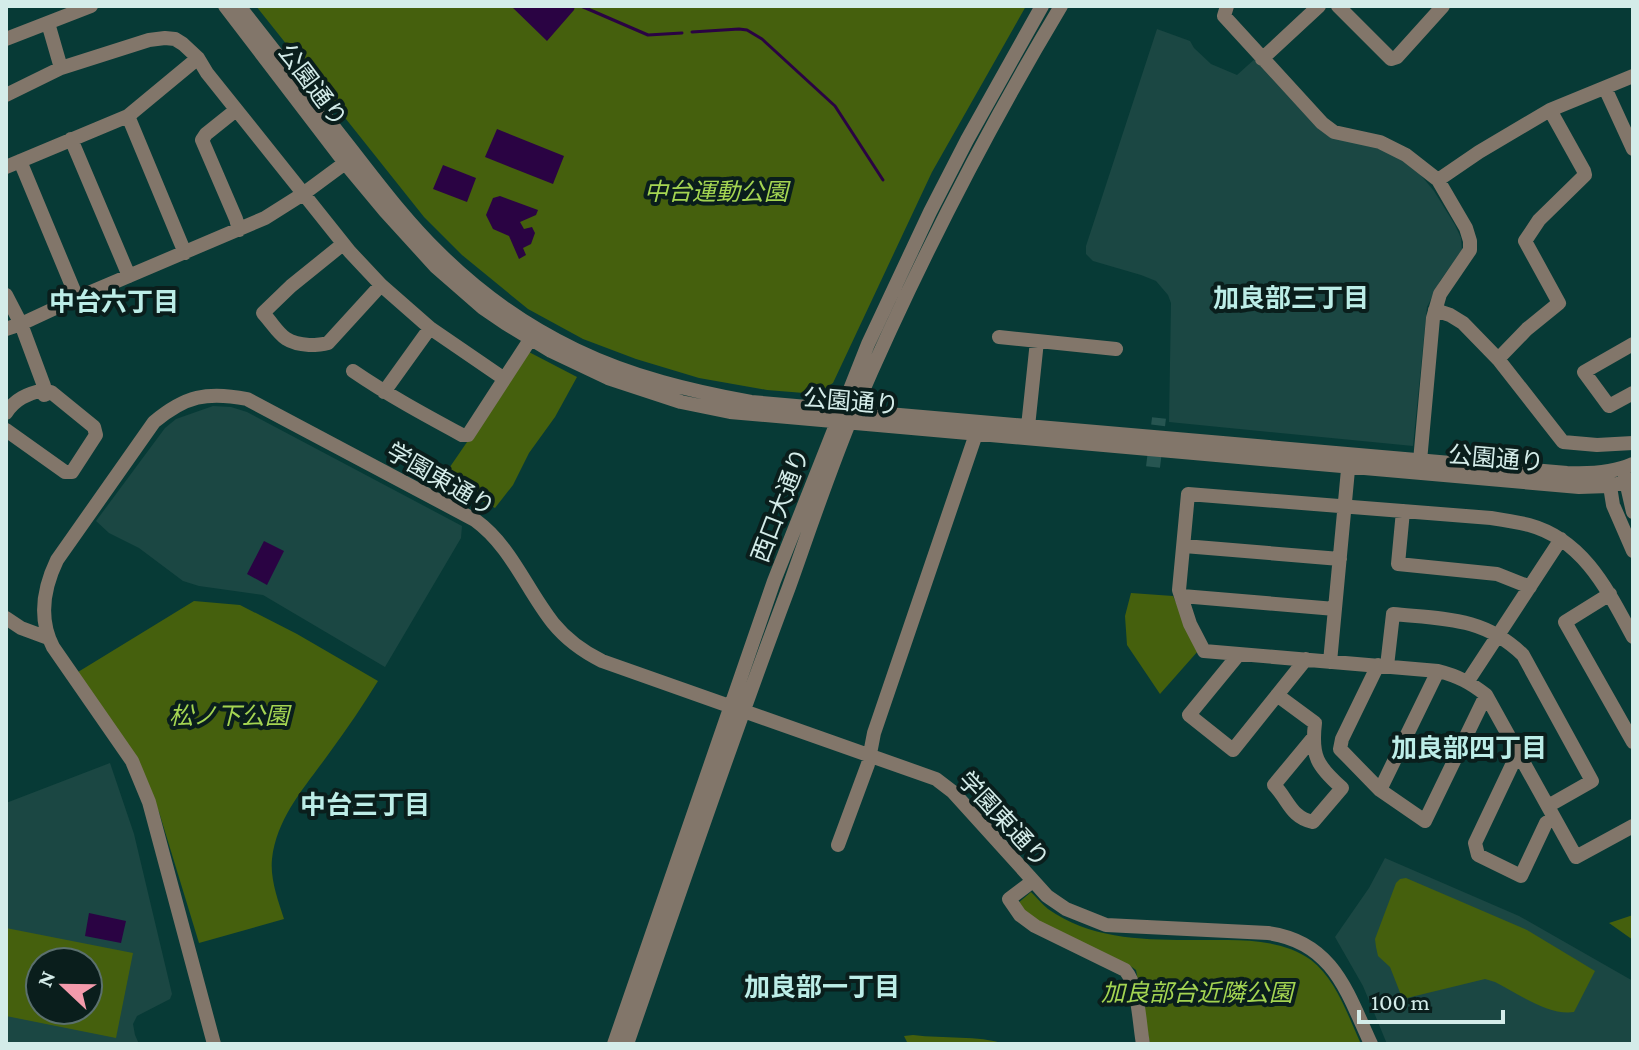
<svg xmlns="http://www.w3.org/2000/svg" width="1639" height="1050" viewBox="0 0 1639 1050" font-family="'Crimson Pro','Noto Sans JP',serif">
<style>
.built{fill:#1b4743;fill-rule:evenodd}
.green{fill:#45600d;fill-rule:evenodd}
.water{fill:#2a0343}
.lines{fill:none;stroke-linecap:round;stroke-linejoin:round}
.stream{stroke:#2a0343;stroke-width:3}
.minor-tunnel{stroke:#265551;stroke-width:14;stroke-dasharray:14 7;stroke-linecap:butt}
.minor{stroke:#82766a;stroke-width:14}
.labels{text-anchor:middle;dominant-baseline:central;stroke-width:8;stroke-linejoin:round;paint-order:stroke}
.street-label{font-size:24px;fill:#d4ece9;stroke:#0a1e1c}
.park-label{font-size:24px;font-style:italic;fill:#a4d552;stroke:#0a1e1c}
.neighbourhood-label{font-size:26px;font-weight:bold;fill:#bcede7;stroke:#0a1e1c}
</style>
<rect width="100%" height="100%" fill="#073a36"/>
<path class="built" d="M1157,29l33,12 4,7 17,16 26,11 20,-18 61,70 78,27 23,19 15,18 21,34 6,13 1,12 -22,31 -13,26 -14,139 -244,-24 2,-119 -3,-8 -12,-14 -15,-6 -48,-14 -7,-7v-8z
M213,406l18,1 16,5 215,114 -1,12 -76,129 -122,-72 -64,-9 -16,-5 -44,-33 -30,-15 -13,-12 69,-93 11,-9z
M110,763l24,71 38,160 -2,5 -33,17 -4,8 2,11 4,9h-133v-241zM40,962h48v48h-48z
M1385,858l134,58 114,65v63h-246l-24,-58 -28,-49 34,-49z"/>
<path class="green" d="M256,6h770l-94,166 -99,211 -17,11 -49,-4 -68,-12 -63,-19 -53,-20 -55,-30 -66,-54 -38,-38z
M527,351l50,26 -22,40 -26,36 -16,32 -18,23 -54,-28 37,-54z
M1131,593l42,3 25,55 -38,43 -33,-49 -2,-29z
M194,601l46,4 57,29 81,47c-15,24 -31,48 -48,71 -24,34 -53,64 -58,107 -2,20 6,41 12,60l-85,24 -40,-131 -81,-140z
M1406,878l121,52 68,41 -21,41c-25,4 -57,-19 -79,-30l-10,-3 -78,19 -6,-3 -11,-28 -12,-11 -2,-9 -1,-8 21,-56 4,-4z
M1031,892c5,5 11,12 17,17 52,37 119,30 180,31 27,0 60,3 83,20 25,19 37,56 50,84h-211l-14,-74 -7,-5 -93,-42 -19,-19z
M1633,915v25l-24,-17z
M6,928l127,25 -17,85 -110,-22zM40,962h48v48h-48z
M913,1035c32,4 63,0 93,9h-98l-4,-8z"/>
<path class="water" d="M511,6h64l-1,4 -27,31z
M497,129l67,27 -11,28 -68,-27z
M443,165l33,13 -9,24 -34,-13z
M500,196l38,14 -2,5 -16,7 4,7 8,-2 3,6 -4,11 -8,4 3,7 -7,4 -10,-23 -16,-7 -7,-14 7,-17z
M264,541l20,10 -17,34 -20,-11z
M89,913l37,8 -5,22 -36,-7z"/>
<g class="lines">
<path class="stream" d="M581,6l67,29 34,-2
M692,32l47,-3 8,1 15,9 73,67 48,74"/>
<path class="minor-tunnel" d="M1153,467l6,-49"/>
<path class="minor" d="M225,6l120,157 40,48 51,56 47,41 22,15 46,28 57,27 73,24 49,10 849,75 30,-1 24,-6
M239,6c35,45 70,90 105,134 30,38 59,78 94,112 40,40 88,74 138,98 56,27 115,41 175,52l816,71c22,1 46,0 66,-9
M1227,6l-3,10 98,107 12,9 46,10 26,13 32,25 28,48 4,13v9l-30,44 -7,24 -13,143
M1338,6l53,53 6,-2 46,-51
M48,23l13,45
M6,39l85,-33
M1262,59l57,-53
M1605,88l28,61
M6,95l55,-27 88,-28 16,-2 10,1 8,5 15,14 9,15 143,179 31,33 49,43 73,50
M236,110l-30,24 -4,6 34,79 3,11
M128,116l57,137
M71,139l58,137
M20,161l57,137
M6,167l122,-51 70,-58
M1438,180l41,-28 71,-42 83,-34
M343,244l-52,42 -28,27c17,19 18,30 46,32 7,0 12,0 19,-2l53,-58
M6,295l15,29 23,62v9
M1435,310l15,5 13,8 35,36 65,83 34,3 36,-2
M6,329l15,-5 56,-26 188,-80 38,-24 42,-31
M999,337l117,12
M1633,344l-49,28 25,34 24,-13
M1498,359l29,-30 32,-26 -34,-62 14,-21 46,-45 -1,-4 -34,-61
M353,371c35,24 72,44 109,64h6l67,-103
M384,392l46,-64
M6,413c9,-14 21,-19 37,-23l1,5 7,-3 43,35 2,8 -24,37h-7l-59,-42
M1027,436l10,-95
M1625,477l8,35
M1609,480l4,25 20,46
M1403,511l-5,53 99,10 33,13
M1184,546l156,13
M1610,594l-45,28 68,120
M1182,596l153,13
M6,618l15,10 27,10
M1633,637c-25,-46 -49,-97 -104,-112 -12,-3 -25,-5 -38,-7l-303,-24 -9,96 11,34 14,27 234,20c20,5 33,12 48,24l90,162 57,-31
M1239,654l-50,61 44,35 73,-91
M1330,662l19,-203
M1378,665l-36,74 -2,10 40,41 45,31 61,-126
M1387,666l6,-52c51,5 91,3 130,41l69,126 -44,25
M1468,681l93,-142
M1277,695l38,28c-4,33 2,43 27,65l-29,34c-22,-4 -25,-23 -39,-37l39,-47
M1521,758l-9,7 -37,78 3,12 43,21 25,-53 8,-5
M1380,790l58,-119
M838,845l30,-81 6,-31 102,-299
M1033,881l-24,18 11,16 15,11 90,44c14,16 14,53 18,74
M214,1044l-65,-242 -17,-41 -79,-114c-15,-29 -9,-60 4,-87l97,-138c31,-26 53,-31 93,-23l228,121c36,26 51,69 78,103 13,16 31,29 49,38l334,118 17,13 94,104 19,13 40,16 162,8c65,9 79,59 103,111
M614,1044l160,-463 94,-237 62,-132 37,-72 75,-134
M627,1044c53,-153 105,-306 162,-457 21,-59 41,-119 65,-176 60,-139 129,-275 207,-405"/>
</g>
<g class="labels">
<g class="street-label">
<text transform="translate(313 85) rotate(53)">公園通り</text>
<text transform="translate(851 401) rotate(5)">公園通り</text>
<text transform="translate(1496 458) rotate(5)">公園通り</text>
<text transform="translate(441 479) rotate(30)">学園東通り</text>
<text transform="translate(780 505) rotate(-69)">西口大通り</text>
<text transform="translate(1004 819) rotate(47)">学園東通り</text>
</g>
<g class="park-label">
<text x="716" y="191">中台運動公園</text>
<text x="229" y="715">松ノ下公園</text>
<text x="1197" y="992">加良部台近隣公園</text>
</g>
<g class="neighbourhood-label">
<text x="1291" y="298">加良部三丁目</text>
<text x="114" y="302">中台六丁目</text>
<text x="1469" y="748">加良部四丁目</text>
<text x="365" y="805">中台三丁目</text>
<text x="822" y="987">加良部一丁目</text>
</g>
</g>
<rect width="1639" height="1050" fill="none" stroke="#d4ece9" stroke-width="16"/>
<g transform="translate(64 986) rotate(292)"><circle r="38" fill="#0a1e1c" stroke="#5b706e" stroke-width="2"/>
<path d="M0-6L14 30L0 20L-14 30Z" fill="#f39aab"/>
<text y="-12" font-size="22" font-weight="bold" text-anchor="middle" fill="#d4ece9">N</text>
</g>
<path d="M1359 1010v12h144v-12" fill="none" stroke="#d4ece9" stroke-width="4"/>
<text x="1371" y="1010" font-size="24" fill="#d4ece9" stroke="#0a1e1c" stroke-width="6" paint-order="stroke">100 m</text>
</svg>
